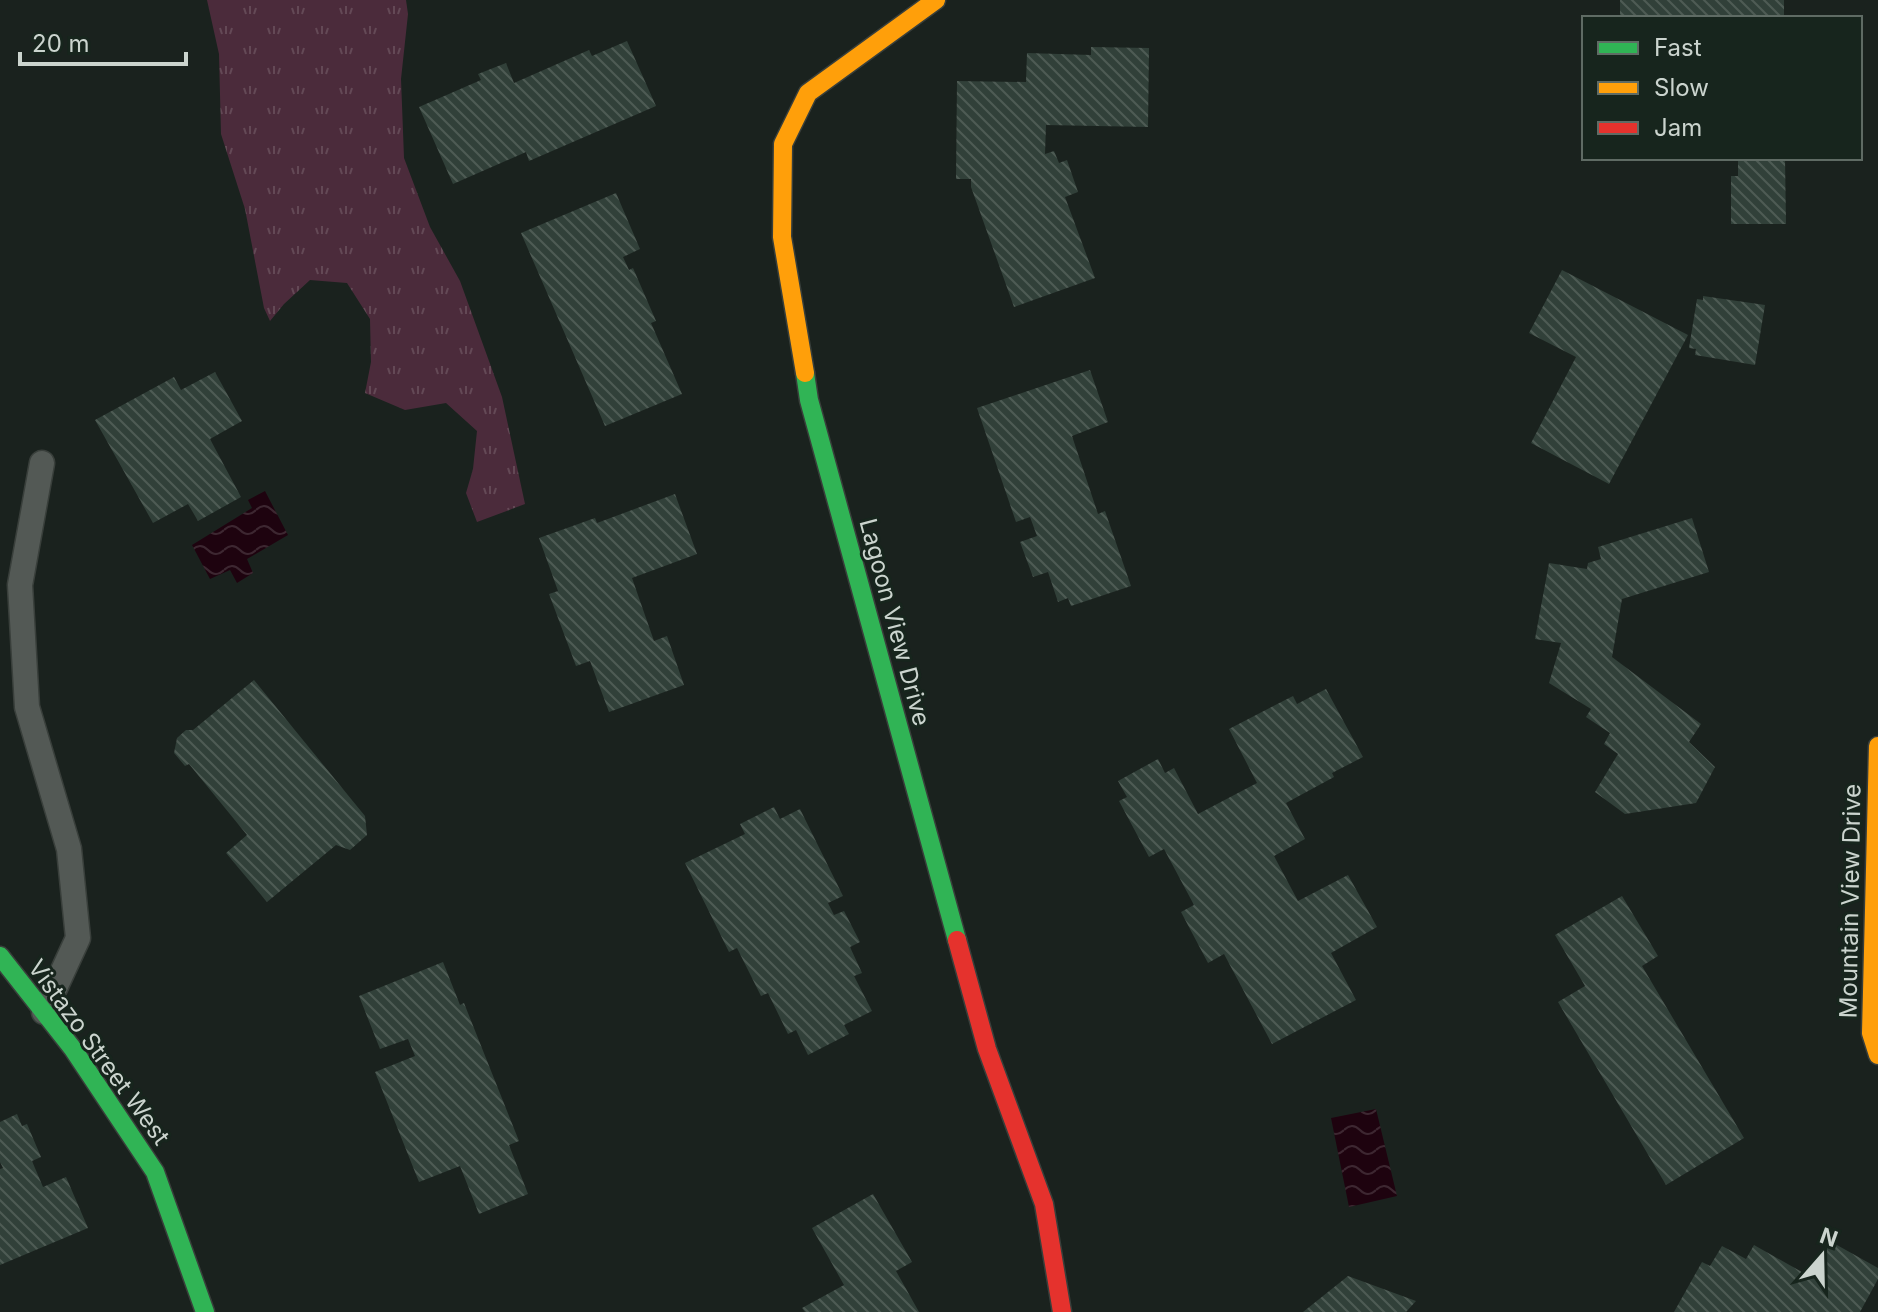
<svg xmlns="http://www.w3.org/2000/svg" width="1878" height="1312" viewBox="0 0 1878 1312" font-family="Inter,sans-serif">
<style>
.grass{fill:url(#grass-tufts)}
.water{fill:url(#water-waves)}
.building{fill:url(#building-back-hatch)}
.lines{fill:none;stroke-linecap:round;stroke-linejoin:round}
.lane-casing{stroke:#393f3b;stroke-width:27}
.fast-casing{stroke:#393f3b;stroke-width:21}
.slow-casing{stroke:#393f3b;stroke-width:21}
.jam-casing{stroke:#393f3b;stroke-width:21}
.lane{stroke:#535955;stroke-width:24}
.fast{stroke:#30b455;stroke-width:18}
.slow{stroke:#ff9f0a;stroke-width:18}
.jam{stroke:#e5322d;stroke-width:18}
.labels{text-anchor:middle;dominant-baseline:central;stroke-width:6;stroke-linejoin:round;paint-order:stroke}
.street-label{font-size:24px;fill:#cbd4ce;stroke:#17251d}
</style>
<defs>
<pattern id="grass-tufts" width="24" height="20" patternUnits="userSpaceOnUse" patternTransform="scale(2)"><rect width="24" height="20" fill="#4b2b3b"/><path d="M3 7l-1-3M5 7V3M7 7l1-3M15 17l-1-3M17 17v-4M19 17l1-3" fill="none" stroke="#644956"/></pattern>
<pattern id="water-waves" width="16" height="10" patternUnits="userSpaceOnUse" patternTransform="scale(2)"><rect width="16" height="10" fill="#1e030f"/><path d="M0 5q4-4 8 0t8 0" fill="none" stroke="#3d2731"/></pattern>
<pattern id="building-back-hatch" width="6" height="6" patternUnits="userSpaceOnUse" patternTransform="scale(2)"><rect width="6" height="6" fill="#314039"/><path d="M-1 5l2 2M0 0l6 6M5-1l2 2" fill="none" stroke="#4e5b54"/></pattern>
</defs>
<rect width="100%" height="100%" fill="#1a221e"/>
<path class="grass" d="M207,0h199l2,14 -7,65 3,79 26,69 30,54 42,116 23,107 -48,18 -11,-29 7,-24 4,-38 -31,-28 -41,7 -40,-17 6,-31 -1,-43 -23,-36 -37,-3 -26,24 -14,17 -6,-13 -19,-99 -24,-75 -2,-80z"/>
<path class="water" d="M265,491l23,44 -41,24 6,14 -16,10 -7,-13 -20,9 -18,-34 60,-37 -4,-8z
M1376,1109l21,87 -48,11 -18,-89z"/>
<path class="building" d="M1620,0h164v18h-164z
M627,41l29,65 -127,55 -3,-9 -73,32 -34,-77 62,-27 -3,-6 28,-11 8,20 75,-33 3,6z
M1091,47l58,1 -1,79 -102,-2 -1,29 9,-3 5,12 8,-3 11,32 -13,5 30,81 -81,29 -43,-120v-8h-15l1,-98 69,1 1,-29 64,2z
M1738,158h47l1,66h-55v-48h7z
M616,193l24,56 -17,8 6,13 4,-2 23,53 -5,2 31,71 -77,32 -84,-193z
M1562,270l126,65 -79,149 -78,-41 45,-86 -47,-24z
M1703,296l62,9 -10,60 -60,-10 1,-6 -7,-1 8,-49 6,1z
M1090,370l18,52 -36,14 26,78 7,-3 26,75 -60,20 -3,-8 -10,4 -10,-30 -15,5 -13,-35 17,-6 -7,-19 -14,5 -39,-114z
M215,372l27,49 -32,18 31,58 -43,24 -10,-17 -35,19 -58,-103 79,-43 7,13z
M675,494l22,60 -65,24 22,63 13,-5 17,49 -75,27 -19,-51 -14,5 -27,-72 9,-3 -19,-53 56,-20 2,5z
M1692,518l17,54 -87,27 -10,58 89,67 -12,18 26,25 -19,36 -71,11 -30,-22 23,-38 -14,-10 6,-11 -24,-16 5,-8 -42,-26 12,-40 -26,-4 14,-76 38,6 1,-6 13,-4 -3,-12z
M254,680l111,136 2,19 -17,15 -14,-5 -69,57 -41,-49 21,-18 -58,-71 -4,2 -11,-13 3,-15 9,-8h7z
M1326,689l37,68 -31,16 2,4 -48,26 19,36 -31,17 24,45 50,-26 29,52 -46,26 25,47 -84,44 -48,-90 -16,9 -27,-51 13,-7 -30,-56 -15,8 -30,-56 8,-4 -9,-16 40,-22 7,14 9,-5 24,46 59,-31 -28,-54 64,-33 4,8z
M774,807l6,12 20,-10 43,87 -15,7 6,12 10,-4 16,31 -10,5 12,26 -8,3 18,35 -28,14 5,9 -41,21 -12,-25 -8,4 -20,-41 -7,3 -24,-48 -8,4 -44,-89 60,-29 -5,-10z
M1622,896l36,60 -16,10 102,172 -78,47 -108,-183 27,-16 -30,-51z
M443,962l17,43 4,-2 55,138 -10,4 19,49 -49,20 -19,-48 -41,16 -44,-110 40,-16 -7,-17 -28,10 -21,-53z
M17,1114l5,12 5,-2 14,33 -9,4 11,26 23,-10 22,51 -88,37v-96l3,-1 -3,-6v-40z
M873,1194l39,68 -16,9 23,41h-114l-3,-4 42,-23 -32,-57z
M1828,1240l50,28v11l-18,33h-186l28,-50 8,4 12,-20 24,13 8,-14 55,31z
M1348,1276l68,25 -10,11h-103z"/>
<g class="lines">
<g class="lane-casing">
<path id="lane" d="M42,463l-22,122 7,122 42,142 9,89 -34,74"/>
</g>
<g class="fast-casing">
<path id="fast" d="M805,373l4,27 148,540
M0,956l73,93 82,123 50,140"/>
</g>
<g class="slow-casing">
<path id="slow" d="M805,373l-23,-136 1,-93 25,-51 128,-93
M1878,746l-7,287 7,22"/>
</g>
<g class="jam-casing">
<path id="jam" d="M957,940l30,109 57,155 18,108"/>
</g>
<use href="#lane" class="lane"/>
<use href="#fast" class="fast"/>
<use href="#slow" class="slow"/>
<use href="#jam" class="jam"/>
</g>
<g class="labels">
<g class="street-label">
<text transform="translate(895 622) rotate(75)">Lagoon View Drive</text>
<text transform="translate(1850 901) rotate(-89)">Mountain View Drive</text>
<text transform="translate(99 1052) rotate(54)">Vistazo Street West</text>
</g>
</g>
<rect x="1582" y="16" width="280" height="144" fill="#17251d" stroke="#5f6b64" stroke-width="2"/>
<rect x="1598" y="42" width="40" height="12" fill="#30b455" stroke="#5f6b64" stroke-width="2"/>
<text x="1654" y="56" font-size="24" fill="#cbd4ce">Fast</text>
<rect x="1598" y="82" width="40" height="12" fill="#ff9f0a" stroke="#5f6b64" stroke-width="2"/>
<text x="1654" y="96" font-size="24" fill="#cbd4ce">Slow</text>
<rect x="1598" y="122" width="40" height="12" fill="#e5322d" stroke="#5f6b64" stroke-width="2"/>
<text x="1654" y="136" font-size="24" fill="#cbd4ce">Jam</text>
<g transform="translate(1822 1256) rotate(20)" stroke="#17251d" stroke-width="6" paint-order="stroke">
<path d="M0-6L14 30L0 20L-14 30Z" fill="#cbd4ce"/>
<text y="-12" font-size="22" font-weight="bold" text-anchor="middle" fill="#cbd4ce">N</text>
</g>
<path d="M20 52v12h166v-12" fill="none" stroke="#cbd4ce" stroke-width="4"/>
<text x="32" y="52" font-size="24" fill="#cbd4ce" stroke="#17251d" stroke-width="6" paint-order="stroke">20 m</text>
</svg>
